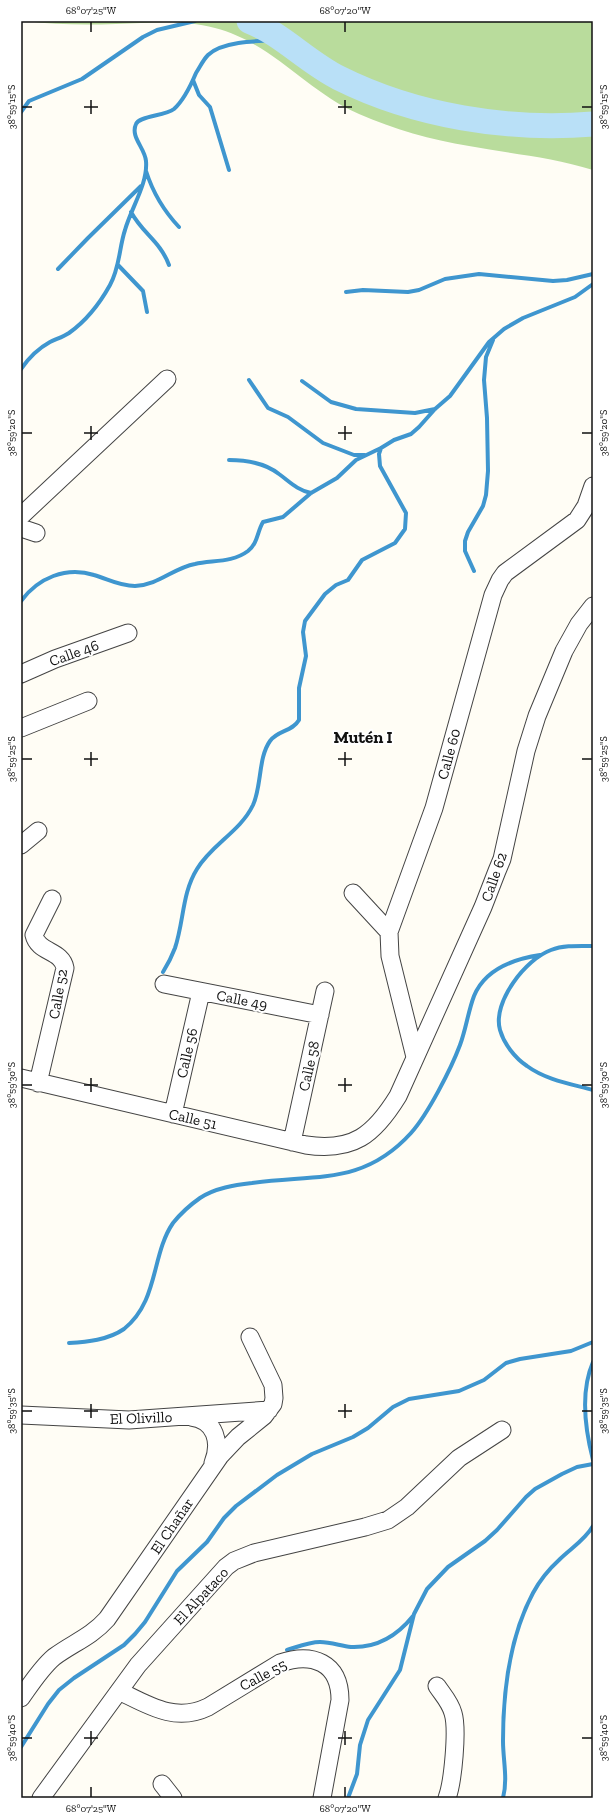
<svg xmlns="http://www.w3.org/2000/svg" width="614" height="1819" viewBox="0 0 614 1819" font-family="'Zilla Slab',serif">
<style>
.forest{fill:#b9dc9c}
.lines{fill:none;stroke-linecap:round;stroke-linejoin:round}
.stream{stroke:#3f96cf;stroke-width:4}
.river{stroke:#b9e0f7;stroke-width:25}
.minor-casing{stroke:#444;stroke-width:19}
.minor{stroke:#fff;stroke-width:17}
.ticks{fill:none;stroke:#111;stroke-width:1.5}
.labels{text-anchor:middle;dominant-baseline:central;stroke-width:4;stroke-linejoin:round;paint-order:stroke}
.street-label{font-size:15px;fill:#111;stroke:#fff}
.quarter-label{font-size:17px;font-weight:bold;fill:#111;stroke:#fff}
.neatline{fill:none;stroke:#111;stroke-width:1.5}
.ticks-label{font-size:10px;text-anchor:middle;fill:#111}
</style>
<rect width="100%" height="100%" fill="#fffdf5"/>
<path class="forest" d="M26,21h567v149c-41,-13 -82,-16 -124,-24 -38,-6 -75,-17 -110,-32 -53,-23 -86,-71 -144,-86 -33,-9 -65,-5 -99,-4 -30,1 -60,1 -90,-3z"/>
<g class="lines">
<path class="stream" d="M193,80l6,15 11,12 19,63
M21,112l8,-11 53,-22 61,-42 14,-7 38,-9
M146,171c7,22 17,39 33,56
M131,212c12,22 29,29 38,53
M118,265l25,26 4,21
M58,269l30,-31 53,-52
M346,292l17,-2 45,2 11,-2 26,-11 34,-5 74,7 14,-1 26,-6
M21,369c7,-10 18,-21 29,-27 6,-3 13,-5 19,-9 17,-12 31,-30 41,-48 10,-18 9,-37 15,-55 6,-22 23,-46 21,-69 -1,-13 -16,-24 -10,-37 3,-8 29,-8 38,-15 10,-9 17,-24 22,-36 4,-6 7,-13 12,-18 16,-15 55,-14 76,-15
M249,380l19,28 20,9 35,26 31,12h11
M302,381l29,21 25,7 59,4 20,-4
M229,460c18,0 36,3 50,14 11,8 18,16 32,19
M474,571l-9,-20v-10l3,-9 15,-26 3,-11 2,-24 -1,-53 -3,-38 2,-23 7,-17
M21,601c17,-23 45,-35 73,-26 14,4 25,11 41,11 24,-1 38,-18 60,-22 17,-4 37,-1 53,-13 10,-8 9,-19 15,-29l20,-5 28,-24 26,-15 19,-18 25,-12 13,-8 17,-6 8,-7 16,-18 15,-13 39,-54 15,-13 19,-11 52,-21 18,-13
M593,946c-14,0 -29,-1 -42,4 -25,9 -59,52 -51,80 4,14 15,28 27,36 19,14 44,18 66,24
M163,972c5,-8 9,-16 12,-24 9,-27 7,-55 22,-79 15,-25 43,-37 56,-64 9,-20 5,-47 17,-64 8,-11 22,-9 29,-21v-32l7,-32 -3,-24 2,-11 20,-27 11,-9 12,-5 14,-20 33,-17 10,-14 1,-16 -26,-47 -1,-12 2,-6
M69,1343c18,-1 39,-3 55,-14 35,-28 27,-74 49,-106 8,-10 17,-18 27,-25 15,-10 35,-13 52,-15 63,-9 111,3 159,-50 17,-19 40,-64 49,-88 6,-16 8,-33 14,-49 11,-27 40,-37 66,-41
M593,1362c-13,30 -8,67 0,98
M287,1650c10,-3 22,-8 33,-8 11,0 21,4 31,5 26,1 46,-11 62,-31
M21,1747l27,-43 11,-14 15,-12 50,-33 11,-11 10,-12 32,-51 30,-29 17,-24 12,-12 41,-31 35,-21 41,-17 15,-9 25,-21 16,-8 50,-8 25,-11 22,-17 14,-4 51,-8 22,-9
M348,1798l9,-24 3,-29 8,-25 32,-50 14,-56 13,-25 21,-22 37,-26 12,-11 29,-33 9,-8 27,-15 15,-7 16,-3
M503,1798c5,-19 0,-38 0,-57 0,-50 6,-103 30,-148 7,-13 15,-23 26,-33 11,-11 26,-20 34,-34"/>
<path class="river" d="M249,21c33,13 58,41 90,57 76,38 169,53 254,46"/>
<g class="minor-casing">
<path id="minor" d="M21,516l146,-137
M21,528l15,5
M21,674l34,-15 73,-26
M21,728l67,-27
M21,845l17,-14
M353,893l36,39
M164,984l156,31
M415,1057l-25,-101 -1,-24 45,-124 59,-213 7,-15 5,-7 72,-53 9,-14 7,-20
M21,1078l285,67c47,7 68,-10 92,-49l85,-189 14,-36 5,-12 24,-108 11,-35 27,-65 15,-27 14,-18
M38,1083l27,-115c-3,-18 -27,-15 -31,-33l18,-36
M173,1114l28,-122
M292,1142l33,-151
M21,1415l108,5 140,-10
M191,1417c25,3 30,26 22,46
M437,1686c6,9 13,16 16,27 5,16 0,69 -6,85
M119,1691c29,14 56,32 89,16l72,-44c32,-11 60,-1 60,37l-18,98
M21,1698c10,-14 20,-30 33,-41 19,-14 37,-20 53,-38l113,-163 18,-19 26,-21 9,-12 1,-6 -1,-13 -23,-48
M162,1784l11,14
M41,1798l97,-133 88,-98 8,-6 20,-8 111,-26 23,-7 19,-13 52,-49 43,-28"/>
</g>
<use href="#minor" class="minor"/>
</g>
<path class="ticks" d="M91,22v10M345,22v10M91,100v14M345,100v14M22,107h10M84,107h14M338,107h14M582,107h10M91,426v14M345,426v14M22,433h10M84,433h14M338,433h14M582,433h10M91,752v14M345,752v14M22,759h10M84,759h14M338,759h14M582,759h10M91,1078v14M345,1078v14M22,1085h10M84,1085h14M338,1085h14M582,1085h10M91,1404v14M345,1404v14M22,1411h10M84,1411h14M338,1411h14M582,1411h10M91,1731v14M345,1731v14M22,1738h10M84,1738h14M338,1738h14M582,1738h10M91,1787v10M345,1787v10"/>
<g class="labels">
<g class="street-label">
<text transform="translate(74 653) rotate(-20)">Calle 46</text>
<text transform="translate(449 754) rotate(-75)">Calle 60</text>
<text transform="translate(494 877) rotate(-71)">Calle 62</text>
<text transform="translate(58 994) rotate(-80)">Calle 52</text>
<text transform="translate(242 1000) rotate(11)">Calle 49</text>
<text transform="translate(187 1053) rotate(-77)">Calle 56</text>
<text transform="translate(309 1066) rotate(-78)">Calle 58</text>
<text transform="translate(193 1119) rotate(13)">Calle 51</text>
<text transform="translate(141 1418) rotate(-2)">El Olivillo</text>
<text transform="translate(172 1526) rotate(-56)">El Chañar</text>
<text transform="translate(201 1596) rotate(-47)">El Alpataco</text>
<text transform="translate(263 1675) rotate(-28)">Calle 55</text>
</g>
<g class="quarter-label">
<text x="363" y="737">Mutén I</text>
</g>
</g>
<rect width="614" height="1819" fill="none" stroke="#ffffff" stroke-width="44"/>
<rect x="22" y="22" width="570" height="1775" class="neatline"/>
<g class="ticks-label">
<text x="91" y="14">68°07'25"W</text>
<text x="345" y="14">68°07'20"W</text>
<text transform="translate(11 107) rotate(-90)" y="4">38°59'15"S</text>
<text transform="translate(603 107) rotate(-90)" y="4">38°59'15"S</text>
<text transform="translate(11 433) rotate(-90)" y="4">38°59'20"S</text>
<text transform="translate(603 433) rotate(-90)" y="4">38°59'20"S</text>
<text transform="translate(11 759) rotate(-90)" y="4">38°59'25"S</text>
<text transform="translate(603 759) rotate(-90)" y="4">38°59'25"S</text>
<text transform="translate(11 1085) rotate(-90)" y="4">38°59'30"S</text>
<text transform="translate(603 1085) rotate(-90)" y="4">38°59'30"S</text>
<text transform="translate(11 1411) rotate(-90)" y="4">38°59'35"S</text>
<text transform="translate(603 1411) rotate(-90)" y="4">38°59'35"S</text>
<text transform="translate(11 1738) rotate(-90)" y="4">38°59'40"S</text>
<text transform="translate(603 1738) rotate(-90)" y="4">38°59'40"S</text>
<text x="91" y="1812">68°07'25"W</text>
<text x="345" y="1812">68°07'20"W</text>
</g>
</svg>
